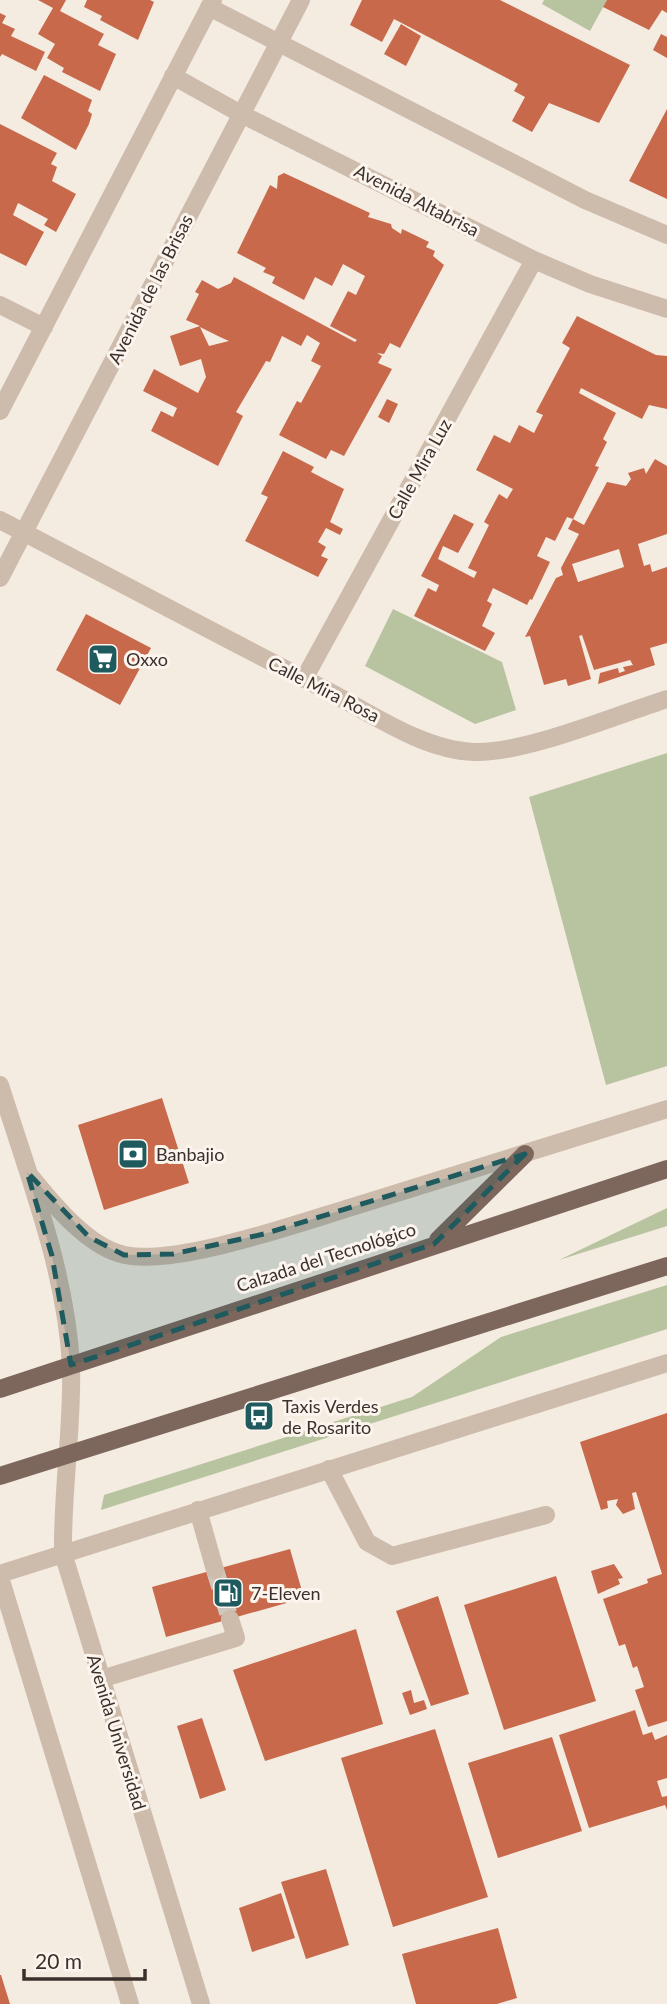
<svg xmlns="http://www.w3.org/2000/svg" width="667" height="2004" viewBox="0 0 667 2004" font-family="Lato,sans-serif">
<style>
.green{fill:#b8c4a0}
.building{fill:#c8694b;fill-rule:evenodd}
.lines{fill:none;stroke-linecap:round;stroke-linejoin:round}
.minor-tunnel{stroke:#cfc6bd;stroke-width:18;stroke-dasharray:18 9;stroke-linecap:butt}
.minor{stroke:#cdbbac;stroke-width:18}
.major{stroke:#7d675c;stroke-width:18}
.marked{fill:#1f5a5e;fill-opacity:0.2;stroke:#1f5a5e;stroke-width:5;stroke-dasharray:14 9;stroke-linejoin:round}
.labels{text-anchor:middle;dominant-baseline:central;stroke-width:6;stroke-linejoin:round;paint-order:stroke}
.street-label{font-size:18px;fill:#3b302b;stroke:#fbf5ee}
.poi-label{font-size:18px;fill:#3b302b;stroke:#fbf5ee;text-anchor:start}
</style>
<rect width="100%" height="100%" fill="#f4ebe1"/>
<path class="green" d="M544,0h63l-17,31 -48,-27z
M393,609l109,53 14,48 -41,14 -110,-58z
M667,753v313l-61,19 -77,-288z
M667,1208v18l-108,34z
M667,1285v44l-566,181 3,-15 308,-98 89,-60z"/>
<path class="building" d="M38,0h28l-6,11 44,23 -6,11 18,9 -16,37 -38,-19 2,-4 -17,-10 8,-14 -17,-10 15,-26z
M87,0h63l4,2 -16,38 -38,-20 2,-4 -18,-9z
M362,0h138l130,65 -31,58 -50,-20 -17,29 -20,-11 13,-24 -11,-6 4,-7 -124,-65 -12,23 -32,-17z
M607,0h60v13l-5,-3 -13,20 -46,-23z
M0,13l6,3 -4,7 13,6 -4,7 34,16 -9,19 -34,-17 -2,3z
M401,24l20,12 -15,30 -22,-12z
M661,34l6,3v21l-14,-8z
M44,75l48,25 -4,11 4,3 -3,10 -13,26 -55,-32z
M667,109v90l-38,-18z
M0,124l57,29 -6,11 6,3 -5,14 24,13 -20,38 -12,-7 4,-6 -30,-16 -5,12 31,17 -18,34 -26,-13z
M284,173l86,40 -2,4 23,7 1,4 9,6 1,-5 27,13 -3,5 9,4 -2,5 11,9 -44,83 -10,-5 -6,11 -7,-1 5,3 -4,7 14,6 -48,87 -13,-6 -5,9 -47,-24 18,-34 4,2 20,-37 -10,-5 9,-18 -13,-8 -6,11 -19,-10 -12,26 -4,-1 -30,51 7,4 -25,50 -67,-35 10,-20 12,6 4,-9 -34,-17 11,-22 44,24 8,-16 -5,-18 -21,7 -10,-30 30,-10 -14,-6 13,-26 -4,-2 7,-12 16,9 13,-6 3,-6 121,65 2,-2 -27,-14 18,-35 8,4 9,-19 -22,-12 -11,22 -17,-9 -11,23 -32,-17 3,-6 -12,-5 3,-4 -29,-15 33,-68 7,4 1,-13zM200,327l20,10 9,4 -20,5z
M577,316l79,39 11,1v53l-18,-4 -7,14 -61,-31 -2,5 37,20 -13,26 4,3 -12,24 4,1 -26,52 11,6 23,-43 19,4 5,-7 -3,-6 16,-5 2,6 9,-15 12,7v68l-29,10 6,22 6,-2 2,8 15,-5v76l-17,5 5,17 -57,19 2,-11 18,-5 1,5 6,-2 -2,-4 10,-2 -3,-5 -36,10 -12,-35 -3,1 12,43 -23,7 -2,-7 -22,6 -14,-49 -5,1 31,-59 7,-3 -2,-7 18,-34 -11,-5 5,-10 -6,-2 -12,24 -9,-4 -9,19 13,6 -18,38 -2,-1 -3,6 -34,-17 -6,13 5,3 -10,22 13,7 -10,18 -71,-35 14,-28 8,4 3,-7 -18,-9 33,-62 20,10 -16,29 -15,-7 -5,13 36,19 3,-6 -9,-4 21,-43 -5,-3 15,-28 8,5 6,-10 -37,-19 18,-35 16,8 9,-18 15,8 9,-18 -7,-3 34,-64 -8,-5zM619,549l5,18 -46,15 -6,-18z
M387,399l11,5 -9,19 -11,-6z
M283,451l31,16 -3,5 33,17 -14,33 13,7 -3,6 -14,-7 -8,14 8,5 -5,9 7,3 -10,18 -73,-36 23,-44 -7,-3z
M86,614l65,34 -31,57 -64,-35z
M162,1098l27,85 -85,27 -26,-85z
M667,1413v308l-19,6 -13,-37 9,-3 -7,-21 -4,2 -8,-24 -6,2 -16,-47 45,-16 -1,-4 15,-5 -26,-82 -4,1 3,16 -12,5 -7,-9 2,-6 -11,2 1,7 -7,2 -21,-68z
M290,1549l14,49 -138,39 -14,-50z
M614,1564l9,14 -5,1 2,5 -22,10 -7,-23z
M556,1576l40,125 -92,29 -40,-125z
M438,1596l31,98 -38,12 -35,-95z
M356,1629l27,95 -118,37 -32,-91z
M411,1690l3,13 10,-3 3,9 -17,6 -8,-22z
M635,1710l8,25 9,-3 3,8 12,-5v43l-10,3 5,16 5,-1v14l-2,-5 -76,23 -30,-93z
M202,1718l24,72 -26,9 -23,-73z
M435,1729l53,168 -95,30 -52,-169z
M552,1737l30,94 -84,27 -30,-95z
M326,1869l23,76 -43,14 -25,-77z
M281,1893l14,45 -43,14 -13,-44z
M498,1928l19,70 -20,6h-81l-14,-50z
M0,1975h1l9,29h-10z"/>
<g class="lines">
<path class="minor-tunnel" d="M215,1570l15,49"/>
<path class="minor" d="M209,7l376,193 82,35
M173,76l68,38 293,146 56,24 77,25
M0,305l44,22
M0,411l213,-411
M0,520c110,57 218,115 328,171 44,23 95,59 146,61 50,2 142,-37 193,-53
M0,578l301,-578
M304,679l230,-419
M0,1085c28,90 66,185 71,280 2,62 -9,125 -8,188l138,451
M32,1178c22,27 57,70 93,77 52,11 174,-32 227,-48 105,-32 210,-65 315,-98
M329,1469l38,73 25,14 154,-41
M198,1510l17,60
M0,1574l667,-211
M0,1577l130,427
M101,1679l135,-41 -6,-19"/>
<path class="major" d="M438,1240l87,-86
M0,1389l667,-220
M0,1476l667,-210"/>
</g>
<path class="marked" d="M525,1154l-91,90 -363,121 -19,-109 -25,-84 62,65 35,18 49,-1 91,-20z"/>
<defs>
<g id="supermarket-square" transform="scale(1.575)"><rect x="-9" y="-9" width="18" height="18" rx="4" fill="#1f5a5e" stroke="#fbf5ee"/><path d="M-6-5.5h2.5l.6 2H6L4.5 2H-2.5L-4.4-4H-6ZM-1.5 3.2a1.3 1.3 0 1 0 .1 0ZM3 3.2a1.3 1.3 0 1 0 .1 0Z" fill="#fff"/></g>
<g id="bank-square" transform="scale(1.575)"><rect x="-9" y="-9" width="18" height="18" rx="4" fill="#1f5a5e" stroke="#fbf5ee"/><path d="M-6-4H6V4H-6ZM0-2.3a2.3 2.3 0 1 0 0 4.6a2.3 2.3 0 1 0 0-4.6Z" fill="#fff"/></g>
<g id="bus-square" transform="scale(1.575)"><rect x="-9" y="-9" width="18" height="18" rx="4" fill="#1f5a5e" stroke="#fbf5ee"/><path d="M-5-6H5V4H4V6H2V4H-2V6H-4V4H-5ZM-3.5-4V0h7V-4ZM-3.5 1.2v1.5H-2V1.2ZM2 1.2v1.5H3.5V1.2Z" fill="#fff"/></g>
<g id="fuel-square" transform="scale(1.575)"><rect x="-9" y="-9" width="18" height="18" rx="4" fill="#1f5a5e" stroke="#fbf5ee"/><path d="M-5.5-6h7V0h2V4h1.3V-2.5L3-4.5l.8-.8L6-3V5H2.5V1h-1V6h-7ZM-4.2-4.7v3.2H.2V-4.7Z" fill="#fff"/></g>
</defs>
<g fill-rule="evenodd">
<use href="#supermarket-square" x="103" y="659"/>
<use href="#bank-square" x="133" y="1154"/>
<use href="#bus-square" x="259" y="1416"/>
<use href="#fuel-square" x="228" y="1593"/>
</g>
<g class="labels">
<g class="street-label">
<text transform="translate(417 200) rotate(27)">Avenida Altabrisa</text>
<text transform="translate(150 289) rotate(-63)">Avenida de las Brisas</text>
<text transform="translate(419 469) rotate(-61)">Calle Mira Luz</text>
<text transform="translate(324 689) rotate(27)">Calle Mira Rosa</text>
<text transform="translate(326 1257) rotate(-18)">Calzada del Tecnológico</text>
<text transform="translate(117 1732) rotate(73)">Avenida Universidad</text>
</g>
<g class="poi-label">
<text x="126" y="659">Oxxo</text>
<text x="156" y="1154">Banbajio</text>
<text x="282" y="1406">Taxis Verdes<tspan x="282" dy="21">de Rosarito</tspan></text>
<text x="251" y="1593">7-Eleven</text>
</g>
</g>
<path d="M24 1969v10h121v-10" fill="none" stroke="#3b302b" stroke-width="3.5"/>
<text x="35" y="1969" font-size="21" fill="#3b302b" stroke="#fbf5ee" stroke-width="5" paint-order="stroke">20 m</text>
</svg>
